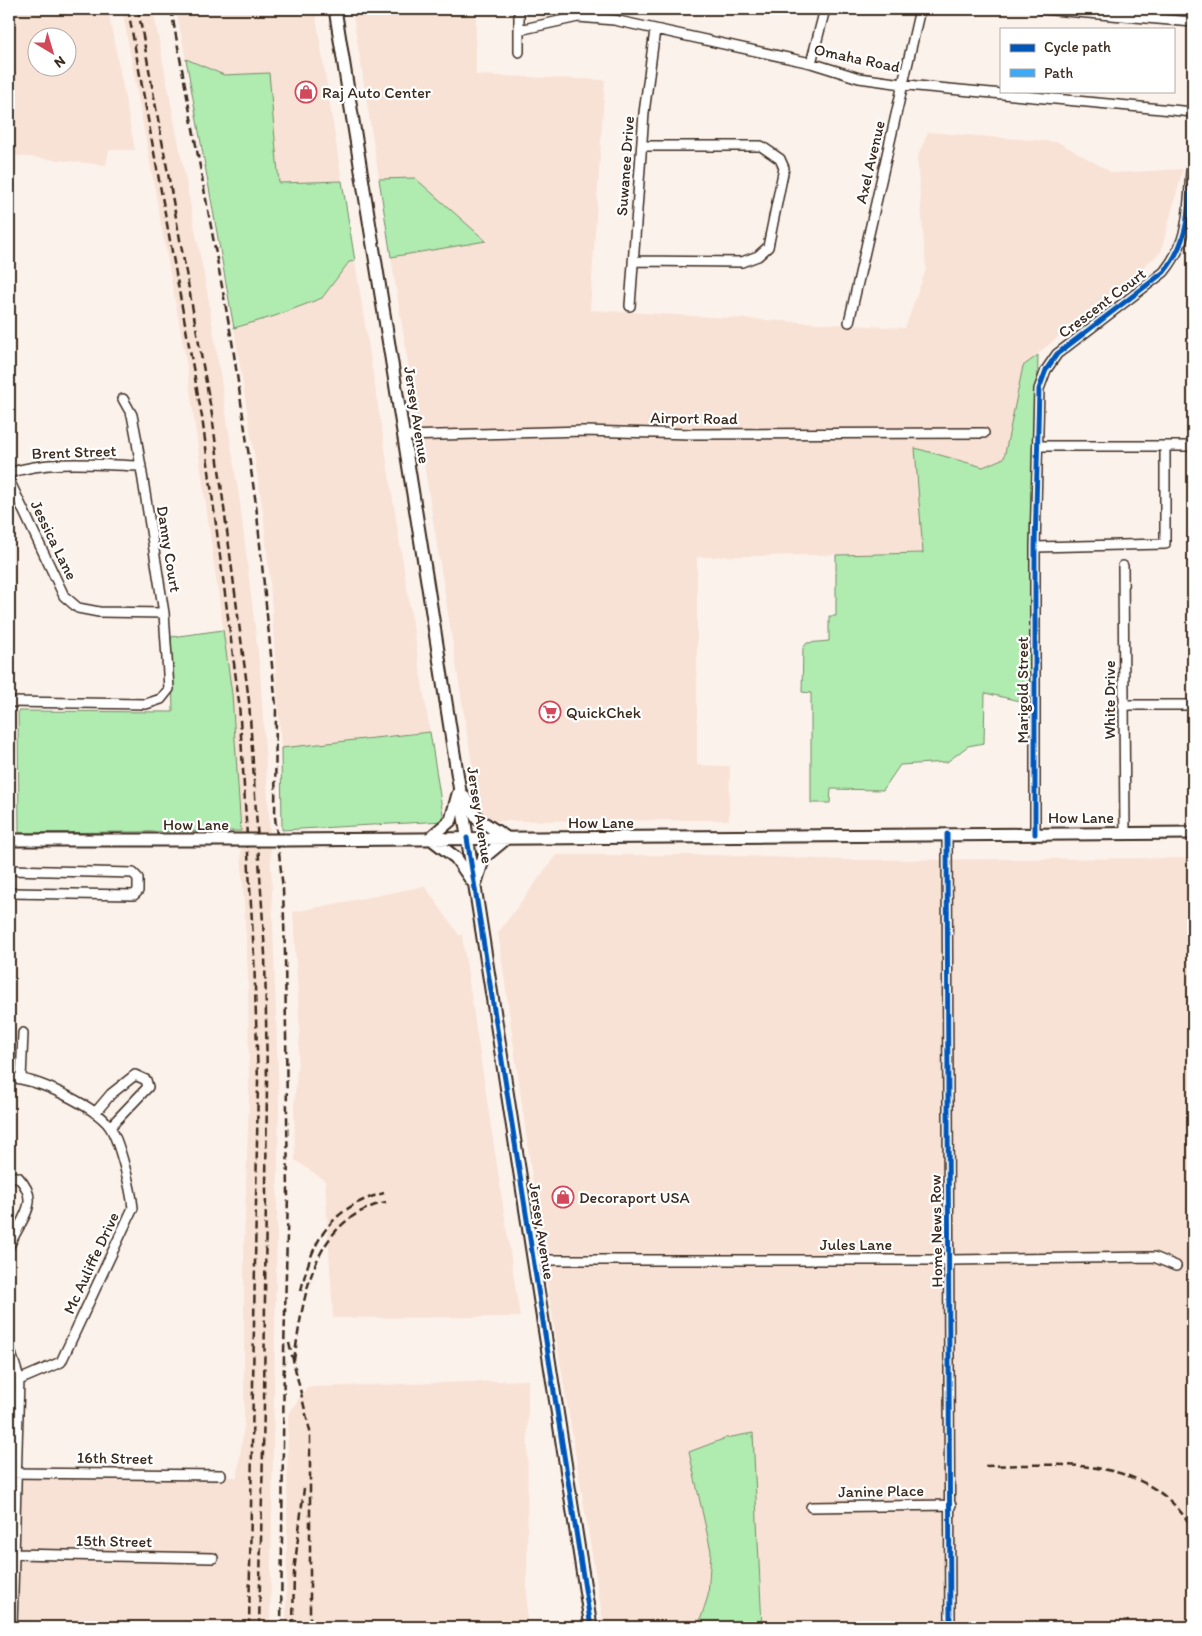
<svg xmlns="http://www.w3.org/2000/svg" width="1202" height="1636" viewBox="0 0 1202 1636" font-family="Itim,sans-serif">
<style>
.built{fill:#f8e2d5;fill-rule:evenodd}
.green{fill:#b0ebb0;stroke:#768a67}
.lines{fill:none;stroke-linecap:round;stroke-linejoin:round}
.street-casing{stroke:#3b2a1e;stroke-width:12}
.secondary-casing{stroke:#3b2a1e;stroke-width:15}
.street{stroke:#fff;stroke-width:9}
.secondary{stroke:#fff;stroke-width:11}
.rail{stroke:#3b2a1e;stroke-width:2.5;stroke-dasharray:8 4;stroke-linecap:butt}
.secondary-bridge-casing{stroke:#3b2a1e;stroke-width:15;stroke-linecap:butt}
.secondary-bridge{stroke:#fff;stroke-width:11}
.quiet{stroke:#3fa9f5;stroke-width:4;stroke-dasharray:8 4;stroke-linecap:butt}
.cycleway-casing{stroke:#fff;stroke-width:8}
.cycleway{stroke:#0057b8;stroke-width:5}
.labels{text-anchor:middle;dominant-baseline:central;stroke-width:4.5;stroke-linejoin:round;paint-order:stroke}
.street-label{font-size:16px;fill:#3b2a1e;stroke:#fff}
.poi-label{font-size:16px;fill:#3b2a1e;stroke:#fff;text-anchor:start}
</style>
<rect width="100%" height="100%" fill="#fcf2ec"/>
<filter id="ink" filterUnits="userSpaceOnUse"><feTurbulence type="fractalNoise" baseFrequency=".02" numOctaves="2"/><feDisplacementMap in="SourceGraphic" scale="10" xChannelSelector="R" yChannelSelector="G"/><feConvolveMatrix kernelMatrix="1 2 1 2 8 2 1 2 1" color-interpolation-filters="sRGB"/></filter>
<g filter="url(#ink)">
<path class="built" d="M9,9h99l27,141h-26l-3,15 -97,-10zM38,38h30v30h-30z
M122,9h31l55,287 32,207 20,166 10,162 9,276 -9,520h-259l2,-154 224,4 7,-52v-177l5,-154 -1,-119 -16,-281 -46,-333z
M176,9h139l27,172 -64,2 -9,-110 -45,2 -38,-16z
M352,9h124v66l129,5 -15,230 315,18 21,-59 -9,-111 11,-26 130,10 55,31 70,-4 -22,83 -138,114 -19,92 -21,9 -68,-19 8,105 -226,4v208l33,1 -1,54 -248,1 -90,-564 94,-16 -70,-63 -36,1z
M355,261l75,471 -149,16 -11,-166 -7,-70 -29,-184 41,-12 47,-18 27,-36z
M556,855h159l132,5 346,-2v769h-431l-1,-50 -72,-125 22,99 -3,45 -10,31h-94l-59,-356 -47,-338z
M425,886l34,49h3l58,382 -187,1 -8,-137 -30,-21 -1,-53 6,-73 -7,-122z
M528,1380l-1,247h-241l2,-212 19,-28z"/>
<path class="green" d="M186,59l38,16 45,-2 10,110 63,-2 13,80 -6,1 -27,36 -47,18 -41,12z
M415,178l71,63 -95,16 -12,-78z
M1038,355l-6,349 -47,-11 -1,50 -16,3 -21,16 -47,3 -17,25 -52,-1 -1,14h-19v-110l-9,-1 1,-44 4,-5 22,-2v-25h7v-61l87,-2 -8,-105 68,19 21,-9 19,-92z
M223,630l9,64 9,137 -222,2 -1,-122 155,1 -2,-75z
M430,732l14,89 -162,9 -1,-82z
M753,1433l9,194h-64l10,-31 3,-45 -22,-99 37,-14z"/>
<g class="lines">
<g class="street-casing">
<path id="street" d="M1041,9l152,13
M519,30l59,-13 36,3 197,43 48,15 58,8 276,26
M519,52v-43
M811,63l14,-54
M633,261l109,1 16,-6 10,-9 16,-79 -4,-9 -19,-13h-119
M630,306l14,-193 11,-83
M849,322l71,-313
M403,436l181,-5 106,3 294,-1
M1038,446h155
M9,473c42,-14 88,-8 132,-7
M9,480l55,116 14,12 21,4 65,1
M1035,547l130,-3v-98
M1123,566l2,267
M9,702l137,2 15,-5 8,-10 -5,-76 -28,-177 -4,-21 -9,-16
M1123,705h70
M947,834l3,793
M1035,834v-287l4,-158 7,-19 11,-16 107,-82c26,-32 24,-62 27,-101
M9,870l124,3 5,5v13l-4,4 -125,-2
M9,1078c24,-2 88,29 101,49 10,16 21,62 23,81l-72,154 -42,18
M21,1079l2,-46
M95,1113l16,-19 24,-19 11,5 2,7 -38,40
M9,1177h9c21,22 8,36 -4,59l-5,-7
M9,1246l5,-10
M534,1260h416l204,-3 22,9
M9,1347l10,31 -7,249
M9,1473l212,2
M811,1507l140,-2
M14,1554l199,4"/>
</g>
<g class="secondary-casing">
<path id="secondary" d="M335,9l92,572 164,1046
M463,795l15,24 29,19
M430,838l26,20 16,23
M430,838l21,-18 7,-26
M9,840h223
M284,840l909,-7
M476,882l8,-25 23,-19"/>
</g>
<use href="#street" class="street"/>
<use href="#secondary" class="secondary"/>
<path class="rail" d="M128,9l74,408 37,285 15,253 4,126 -9,546
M138,9l74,406 37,286 16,253 2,127 -3,324 -5,222
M171,9l61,332 24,163 20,202 -1,111 8,72 2,64 3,242 -4,157 -3,275
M301,1291c11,-51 30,-84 83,-98
M289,1343l21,88v196
M294,1360c10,-66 18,-140 92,-158
M985,1466c77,-1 161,-13 208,63
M293,1627l1,-55 10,-84"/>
<g class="secondary-bridge-casing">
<path id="secondary-bridge" d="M232,840h52"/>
</g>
<use href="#secondary-bridge" class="secondary-bridge"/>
<path class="quiet" d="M1191,171l2,-35"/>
<g class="cycleway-casing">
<path id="cycleway" d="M947,834l3,793
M1035,834v-287l4,-158 7,-19 11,-16 107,-82c26,-32 24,-62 27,-101
M467,838l124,789"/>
</g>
<use href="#cycleway" class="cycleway"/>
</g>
</g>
<defs>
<g id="shop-ring" transform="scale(1.125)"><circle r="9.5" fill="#fff" stroke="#d1495b" stroke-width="1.5"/><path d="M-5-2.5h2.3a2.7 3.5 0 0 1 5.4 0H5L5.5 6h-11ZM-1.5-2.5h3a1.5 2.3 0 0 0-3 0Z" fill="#d1495b"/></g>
<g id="supermarket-ring" transform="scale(1.125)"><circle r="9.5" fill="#fff" stroke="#d1495b" stroke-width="1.5"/><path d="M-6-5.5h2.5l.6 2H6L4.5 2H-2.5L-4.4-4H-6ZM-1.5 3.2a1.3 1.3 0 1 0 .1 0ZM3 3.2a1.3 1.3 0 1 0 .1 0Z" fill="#d1495b"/></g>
</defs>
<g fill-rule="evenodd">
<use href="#shop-ring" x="306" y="92"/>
<use href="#supermarket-ring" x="550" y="712"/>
<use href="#shop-ring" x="563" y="1197"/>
</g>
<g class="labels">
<g class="street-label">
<text transform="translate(857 58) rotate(12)">Omaha Road</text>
<text transform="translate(870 162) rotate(-77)">Axel Avenue</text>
<text transform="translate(625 166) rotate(-86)">Suwanee Drive</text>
<text transform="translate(1102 303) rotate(-37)">Crescent Court</text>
<text transform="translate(417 415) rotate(81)">Jersey Avenue</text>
<text transform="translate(694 418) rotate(1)">Airport Road</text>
<text transform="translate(74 452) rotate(-2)">Brent Street</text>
<text transform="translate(54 540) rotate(64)">Jessica Lane</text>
<text transform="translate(169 549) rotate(81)">Danny Court</text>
<text transform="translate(1022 690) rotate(-90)">Marigold Street</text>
<text transform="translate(1109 700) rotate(-90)">White Drive</text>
<text transform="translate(480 815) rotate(81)">Jersey Avenue</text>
<text x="1081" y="817">How Lane</text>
<text x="601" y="822">How Lane</text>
<text x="196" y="824">How Lane</text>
<text transform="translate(542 1231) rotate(81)">Jersey Avenue</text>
<text transform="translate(936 1231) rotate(-91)">Home News Row</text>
<text x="856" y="1244">Jules Lane</text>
<text transform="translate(91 1263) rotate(-65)">Mc Auliffe Drive</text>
<text transform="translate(115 1458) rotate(1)">16th Street</text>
<text transform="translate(881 1491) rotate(-1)">Janine Place</text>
<text transform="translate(114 1541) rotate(1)">15th Street</text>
</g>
<g class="poi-label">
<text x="322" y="92">Raj Auto Center</text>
<text x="566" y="712">QuickChek</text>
<text x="579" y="1197">Decoraport USA</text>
</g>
</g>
<rect width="1202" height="1636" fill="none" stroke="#fff" stroke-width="30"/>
<rect x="15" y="15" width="1172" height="1606" fill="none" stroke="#3b2a1e" stroke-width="2" filter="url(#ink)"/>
<rect x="1000" y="28" width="175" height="65" fill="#ffffff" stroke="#b1aaa5"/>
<rect x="1010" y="44" width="25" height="8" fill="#0057b8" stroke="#b1aaa5"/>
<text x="1044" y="52" font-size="15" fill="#3b2a1e">Cycle path</text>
<rect x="1010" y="69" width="25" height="8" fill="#3fa9f5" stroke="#b1aaa5"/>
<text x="1044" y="78" font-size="15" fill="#3b2a1e">Path</text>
<g transform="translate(52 52) rotate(142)"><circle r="24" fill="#ffffff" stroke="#b1aaa5"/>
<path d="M0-4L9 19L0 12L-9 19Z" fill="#d1495b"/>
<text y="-8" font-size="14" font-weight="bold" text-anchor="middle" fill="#3b2a1e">N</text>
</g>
</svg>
